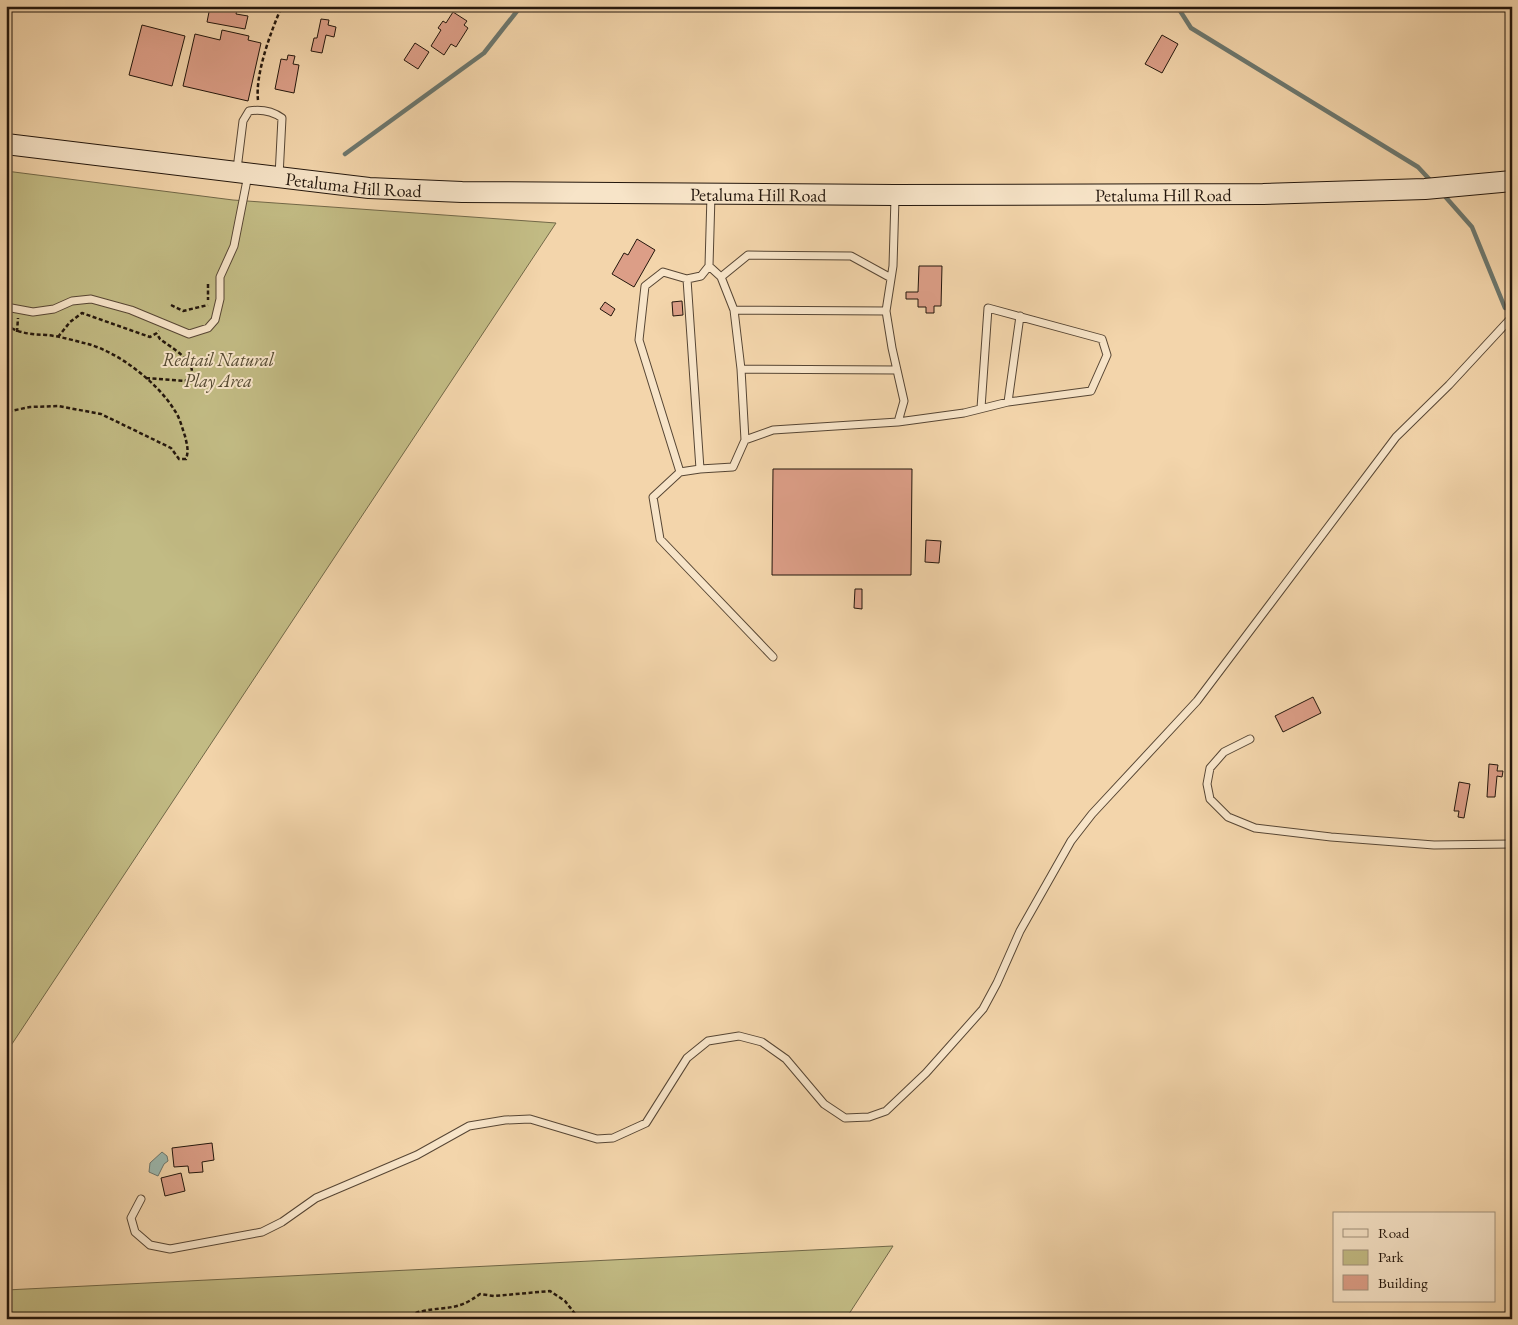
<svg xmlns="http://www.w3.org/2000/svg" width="1518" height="1325" viewBox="0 0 1518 1325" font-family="'EB Garamond',serif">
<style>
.green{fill:#c2bb84;stroke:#726848}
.water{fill:#9cb8af;stroke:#6c776e}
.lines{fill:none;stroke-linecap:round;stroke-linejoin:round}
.stream{stroke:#6c776e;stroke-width:4.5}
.building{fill:#dc9e87;stroke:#23160c}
.lane-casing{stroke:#574634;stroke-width:9}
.secondary-casing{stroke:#23160c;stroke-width:22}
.path{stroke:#23160c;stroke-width:2.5;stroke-dasharray:4 2.5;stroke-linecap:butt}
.lane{stroke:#f7e4c8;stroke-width:7}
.secondary{stroke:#f7e4c8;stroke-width:20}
.labels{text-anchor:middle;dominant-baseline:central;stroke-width:4;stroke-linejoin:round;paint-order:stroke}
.street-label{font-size:18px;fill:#23160c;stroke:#f7e4c8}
.park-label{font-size:18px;font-style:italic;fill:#534830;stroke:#f7e4c8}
</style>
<rect width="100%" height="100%" fill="#f3d5ab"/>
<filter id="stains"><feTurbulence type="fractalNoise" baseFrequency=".004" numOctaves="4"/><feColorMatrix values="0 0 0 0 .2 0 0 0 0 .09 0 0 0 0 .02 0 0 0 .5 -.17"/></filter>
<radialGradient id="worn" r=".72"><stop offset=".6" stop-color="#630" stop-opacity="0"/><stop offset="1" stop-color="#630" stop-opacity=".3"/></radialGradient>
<path class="green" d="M6,171l227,29 323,23 -550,830z
M893,1246l-46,71 1,2h-842v-29z"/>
<path class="water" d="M162,1152l5,4 1,5 -4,3 -6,12 -9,-4 1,-9z"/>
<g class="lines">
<path class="stream" d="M1177,6l14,22 227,139 13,14
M345,154l139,-101 37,-47
M1442,193l30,34 33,81"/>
</g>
<path class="building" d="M228,6h10l-2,8 12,2 -3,13 -38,-7 3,-15 17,4z
M453,12l14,9 -3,4 4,3 -12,19 -5,-3 -7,11 -13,-9 10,-16 -3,-2 5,-7 3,2z
M321,19l8,1 -1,5 8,2 -2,10 -8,-2 -4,18 -11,-2 3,-13h3z
M142,25l43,11 -13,50 -43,-11z
M222,30l27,6 -1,4 13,3 -13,58 -65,-15 12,-52 25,6z
M1162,35l16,9 -16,29 -17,-9z
M415,43l14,9 -11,17 -14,-9z
M288,55l7,1 -2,8 6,1 -5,28 -19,-4 6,-30 6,1z
M637,239l18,11 -21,37 -22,-13 12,-21 4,2z
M919,266h23l-1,40h-7v7h-8v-6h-8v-8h-12v-7h12z
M682,301l1,14 -10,1 -1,-14z
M605,302l10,7 -4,7 -11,-7z
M773,469h139l-1,106h-139z
M926,540l15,1 -2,22 -14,-1z
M855,589h7v20l-8,-1z
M1313,697l8,16 -38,19 -8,-16z
M1489,764l9,1 -1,6h6l-1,6 -5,-1 -2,21h-8z
M1459,782l11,2 -6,34 -6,-1 1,-6h-5z
M212,1143l2,17 -12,2 1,10 -14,1 -1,-7 -14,1 -2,-19z
M181,1173l4,18 -20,5 -4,-18z"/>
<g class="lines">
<g class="lane-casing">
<path id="lane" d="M237,169l6,-48 6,-10c13,-2 23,0 33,7l-3,58
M711,195l-2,71 -8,10 -14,3 -24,-7 -18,14 -6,54 41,132 20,-3 33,-2 12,-27 28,-10 125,-8 6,-21 -12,-53 -6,-37 7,-45 2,-68
M709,266l12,11
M687,279l13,190
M6,307l27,5 21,-3 18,-8 19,-2 40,11 58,24 19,-6 7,-8 5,-21v-22l14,-31 14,-71
M734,310l-13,-33 27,-22 103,1 40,22
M886,311l-152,-1 7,59 156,1
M741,369l4,71
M1008,402l12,-86
M898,422l66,-9 44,-11 83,-11 16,-36 -5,-16 -114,-31 -7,100
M680,472l-27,25 7,42 113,118
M1250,739l-26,13 -14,16 -3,16 3,15 18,18 27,11 76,9 103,8 78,-1
M141,1199l-10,19 4,14 15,13 20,4 92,-17 20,-10 34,-24 101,-43 52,-29 36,-6 25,-1 67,20 16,-1 33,-15 41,-65 21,-17 31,-5 23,6 24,17 38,45 21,14 24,-1 17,-6 40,-38 57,-64 14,-26 23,-52 51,-90 21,-27 105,-113 199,-264 53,-52 63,-68"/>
</g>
<g class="secondary-casing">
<g id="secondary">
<path id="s1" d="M6,144l363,44 93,4 433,3 368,-1 162,-5 87,-8"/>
</g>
</g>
<path class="path" d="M258,100c-3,-26 13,-69 24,-94
M208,284v16
M171,305l12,6 25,-6
M6,325c14,9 25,9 40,10 14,1 29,6 42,9 32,9 70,39 87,67 5,7 7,17 10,25 2,9 4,14 1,23h-7l-8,-11 -70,-34 -43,-8 -28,1 -24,5
M17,332l1,-14
M58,337l12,-15 12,-9 68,24 7,-4 2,-2
M146,378l39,3c22,-14 -15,-34 -25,-42l-3,-5
M354,1319l8,-4 38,4
M404,1319c6,-3 12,-7 19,-8 25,-5 34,0 57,-17l14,2 56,-5 15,10 14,18
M662,1319h6"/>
<use href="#lane" class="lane"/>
<use href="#secondary" class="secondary"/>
</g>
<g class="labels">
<g class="street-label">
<text stroke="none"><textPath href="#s1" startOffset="350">Petaluma Hill Road</textPath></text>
<text stroke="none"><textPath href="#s1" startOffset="755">Petaluma Hill Road</textPath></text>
<text stroke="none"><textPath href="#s1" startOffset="1160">Petaluma Hill Road</textPath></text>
</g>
<g class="park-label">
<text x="218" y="359">Redtail Natural<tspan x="218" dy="21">Play Area</tspan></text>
</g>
</g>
<rect width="1518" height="1325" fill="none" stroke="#f3d5ab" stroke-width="25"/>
<rect x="8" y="8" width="1503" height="1310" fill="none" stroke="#23160c" stroke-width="2.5"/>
<rect x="12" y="12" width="1493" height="1300" fill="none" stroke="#23160c"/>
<rect x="1333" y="1212" width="162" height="90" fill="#f7e4c8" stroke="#a2927d"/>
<rect x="1343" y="1229" width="25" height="8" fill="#f7e4c8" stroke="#a2927d"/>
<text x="1378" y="1238" font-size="15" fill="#23160c">Road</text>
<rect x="1343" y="1250" width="25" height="15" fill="#c2bb84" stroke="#a2927d"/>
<text x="1378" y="1262" font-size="15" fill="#23160c">Park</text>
<rect x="1343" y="1275" width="25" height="15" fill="#dc9e87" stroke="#a2927d"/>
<text x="1378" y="1288" font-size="15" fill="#23160c">Building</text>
<rect width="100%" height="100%" filter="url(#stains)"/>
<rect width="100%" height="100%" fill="url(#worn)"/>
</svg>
